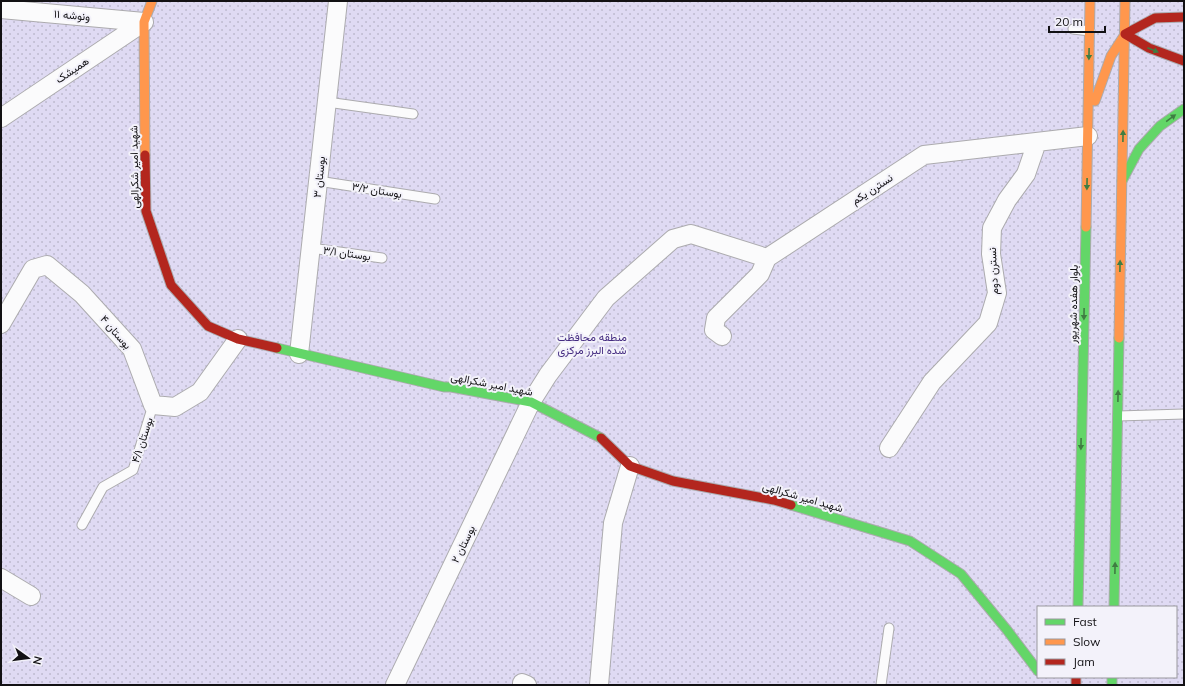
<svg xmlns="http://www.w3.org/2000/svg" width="1185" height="686" viewBox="0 0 1185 686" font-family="Mulish,Vazirmatn,sans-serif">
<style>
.park{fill:url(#park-dots);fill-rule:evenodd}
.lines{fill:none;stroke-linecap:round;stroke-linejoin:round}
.lane-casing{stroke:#acabae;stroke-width:11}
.street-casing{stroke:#acabae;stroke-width:20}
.fast-casing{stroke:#acabae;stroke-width:11}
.slow-casing{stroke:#acabae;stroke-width:11}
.jam-casing{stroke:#acabae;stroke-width:11}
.lane{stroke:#fbfbfc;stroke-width:9}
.street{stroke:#fbfbfc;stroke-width:18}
.fast{stroke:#63d668;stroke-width:9}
.slow{stroke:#ff974d;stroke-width:9}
.jam{stroke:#b3261e;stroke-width:9}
.oneway{fill:#3f7d42}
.labels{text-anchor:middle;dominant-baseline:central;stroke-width:4;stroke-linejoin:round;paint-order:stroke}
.street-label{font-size:11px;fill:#121114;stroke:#f3f2fa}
.park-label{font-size:11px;fill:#452c81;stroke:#f3f2fa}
</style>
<defs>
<pattern id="park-dots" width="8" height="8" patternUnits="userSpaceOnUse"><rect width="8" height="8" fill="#dfdaf3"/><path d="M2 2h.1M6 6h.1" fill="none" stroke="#bebacf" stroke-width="1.8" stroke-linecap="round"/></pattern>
</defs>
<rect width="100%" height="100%" fill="#e7e6eb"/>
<path class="park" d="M1,1h1183v684h-1183zM1038,607h138v70h-138z"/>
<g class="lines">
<g class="lane-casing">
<path id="lane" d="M1073,29l17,2
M327,102l86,12
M318,181l117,18
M311,248l71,10
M1118,416l66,-2
M82,525l21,-38 30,-17 20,-65
M881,685l8,-57"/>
</g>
<g class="street-casing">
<path id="street" d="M1,9l143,13
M1,118l143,-96
M1,324l32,-55 14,-4 35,29 50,55 21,56 22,2 25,-15 38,-53
M722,336l-8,-6 2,-12 44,-44 7,-16 157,-103 164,-19
M299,354l39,-353
M889,448l43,-66 56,-59 9,-30 -6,-39 1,-26 15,-28 19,-26 11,-32
M1,578l30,18
M522,683l5,2
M395,685l136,-283 17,-27 58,-77 67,-59 18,-5 76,24
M599,685l14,-162 17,-57"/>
</g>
<g class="fast-casing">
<path id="fast" d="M1122,181l17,-32 21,-23 24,-17
M277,348l167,39h7l80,15 70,36
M791,505l119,36 51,33 46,56 31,41
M1078,607l8,-380
M1114,607l5,-269
M1112,677v8"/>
</g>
<g class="slow-casing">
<path id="slow" d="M1095,101l16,-45 13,-20
M145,155l-1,-133 8,-21
M1086,227l4,-226
M1119,338l6,-337"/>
</g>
<g class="jam-casing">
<path id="jam" d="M1125,34l24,14 35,13
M1125,34l30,-16 29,-1
M145,155l1,56 25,74 37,41 30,13 39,9
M601,438l29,28 43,15 101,19 17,5
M1076,677v8"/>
</g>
<use href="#lane" class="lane"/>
<use href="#street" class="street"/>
<use href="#fast" class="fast"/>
<use href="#slow" class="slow"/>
<use href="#jam" class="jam"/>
</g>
<defs><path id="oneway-solid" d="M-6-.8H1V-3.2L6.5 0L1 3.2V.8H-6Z"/></defs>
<g class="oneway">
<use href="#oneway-solid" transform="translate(1153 50) rotate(22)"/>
<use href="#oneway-solid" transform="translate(1089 54) rotate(91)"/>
<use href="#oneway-solid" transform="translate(1171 118) rotate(-36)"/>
<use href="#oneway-solid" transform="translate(1123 136) rotate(-89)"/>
<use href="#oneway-solid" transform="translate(1087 184) rotate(91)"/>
<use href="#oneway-solid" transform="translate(1120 266) rotate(-89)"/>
<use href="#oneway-solid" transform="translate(1084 314) rotate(91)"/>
<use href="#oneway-solid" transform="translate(1118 396) rotate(-89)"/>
<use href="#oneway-solid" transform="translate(1081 444) rotate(91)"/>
<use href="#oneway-solid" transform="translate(1115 568) rotate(-89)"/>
</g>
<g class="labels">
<g class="street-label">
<text transform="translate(72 15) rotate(5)">ونوشه ۱۱</text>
<text transform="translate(72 70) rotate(-34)">همیشک</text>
<text transform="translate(134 167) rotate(-91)">شهید امیر شکرالهی</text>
<text transform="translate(319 177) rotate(-84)">بوستان ۳</text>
<text transform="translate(872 189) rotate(-33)">نسترن یکم</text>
<text transform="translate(377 190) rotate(9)">بوستان ۳/۲</text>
<text transform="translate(347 253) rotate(8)">بوستان ۳/۱</text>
<text transform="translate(993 271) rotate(-93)">نسترن دوم</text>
<text transform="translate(1073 304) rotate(-89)">بلوار هفده شهریور</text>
<text transform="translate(116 332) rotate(49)">بوستان ۴</text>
<text transform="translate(492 384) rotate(11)">شهید امیر شکرالهی</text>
<text transform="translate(142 440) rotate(-72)">بوستان ۴/۱</text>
<text transform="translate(803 497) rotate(16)">شهید امیر شکرالهی</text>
<text transform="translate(463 544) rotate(-64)">بوستان ۲</text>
</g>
<g class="park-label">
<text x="592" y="337">منطقه محافظت<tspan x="592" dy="13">شده البرز مرکزی</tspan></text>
</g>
</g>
<rect width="1185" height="686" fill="none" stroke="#121114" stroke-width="4"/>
<rect x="1037" y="606" width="140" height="72" fill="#f3f2fa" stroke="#99989e"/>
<rect x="1045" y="619" width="20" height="6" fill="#63d668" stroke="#99989e"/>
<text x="1073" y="626" font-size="12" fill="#121114">Fast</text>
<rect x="1045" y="639" width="20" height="6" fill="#ff974d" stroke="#99989e"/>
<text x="1073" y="646" font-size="12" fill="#121114">Slow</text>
<rect x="1045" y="659" width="20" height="6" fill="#b3261e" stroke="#99989e"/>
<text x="1073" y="666" font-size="12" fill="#121114">Jam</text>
<g transform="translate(28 658) rotate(104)" stroke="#f3f2fa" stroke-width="3" paint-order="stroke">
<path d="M0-3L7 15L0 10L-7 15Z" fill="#121114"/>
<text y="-6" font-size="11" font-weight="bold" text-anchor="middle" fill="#121114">N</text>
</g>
<path d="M1049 26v6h56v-6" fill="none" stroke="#121114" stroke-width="2"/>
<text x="1055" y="26" font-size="12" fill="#121114" stroke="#f3f2fa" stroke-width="3" paint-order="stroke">20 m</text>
</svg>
